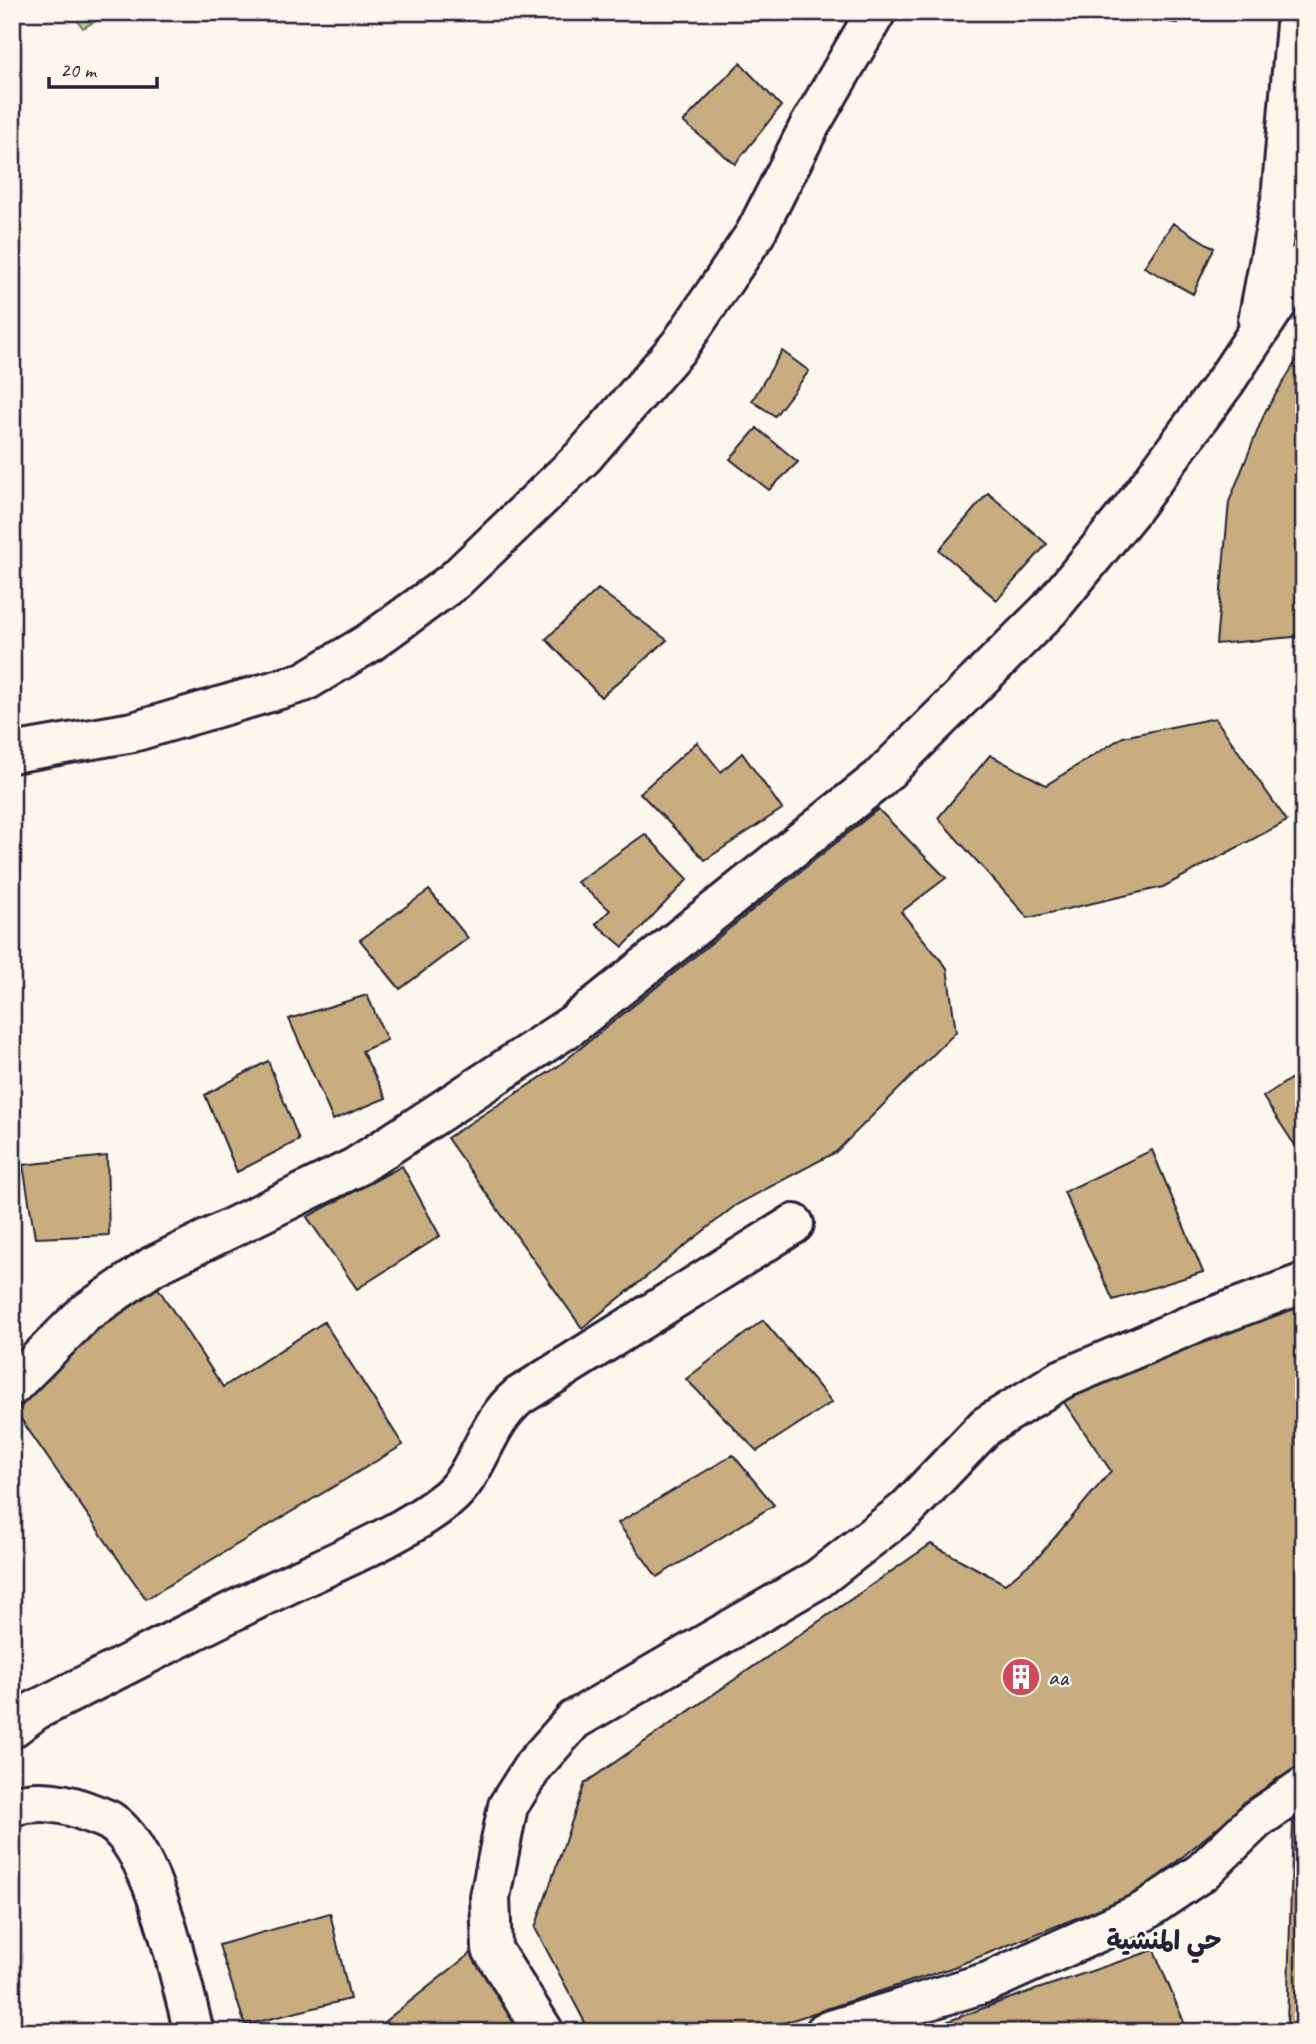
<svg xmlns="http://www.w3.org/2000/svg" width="1316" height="2044" viewBox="0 0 1316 2044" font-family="Caveat,'Playpen Sans Arabic',sans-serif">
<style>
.green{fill:#b7d48d;stroke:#6c7b64;stroke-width:2}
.building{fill:#c8ad7e;stroke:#22223b;stroke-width:2}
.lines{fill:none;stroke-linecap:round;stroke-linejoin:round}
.minor-casing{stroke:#22223b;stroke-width:44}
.minor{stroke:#fbf7ec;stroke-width:38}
.labels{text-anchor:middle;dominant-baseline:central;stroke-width:5;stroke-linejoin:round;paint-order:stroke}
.poi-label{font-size:24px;fill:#22223b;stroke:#fbf7ec;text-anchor:start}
.neighbourhood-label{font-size:26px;font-weight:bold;fill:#22223b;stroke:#fbf7ec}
</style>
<rect width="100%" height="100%" fill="#fbf7ec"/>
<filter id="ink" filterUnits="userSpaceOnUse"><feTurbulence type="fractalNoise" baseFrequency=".0143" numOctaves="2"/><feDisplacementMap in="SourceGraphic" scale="14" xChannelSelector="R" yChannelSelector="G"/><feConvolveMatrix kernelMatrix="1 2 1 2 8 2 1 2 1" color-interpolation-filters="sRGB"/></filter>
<g filter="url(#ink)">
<path class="green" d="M71,12h41l-29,16z"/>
<path class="building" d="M1101,12h78l-2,11z
M740,63l41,43 -46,58 -52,-42z
M1173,223l41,25 -21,46 -49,-27z
M1304,348v288l-88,8 13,-142 36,-90z
M782,351l27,20 -34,45 -23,-15z
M757,428l41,34 -29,28 -39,-31z
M988,493l59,51 -50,56 -58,-50z
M598,589l69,51 -66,57 -55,-58z
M1215,718l72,103 -124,66 -135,31 -90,-100 52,-63 56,30 77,-48z
M697,742l24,30 21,-19 40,56 -77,51 -65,-67z
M878,809l68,69 -45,34 46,56 9,64 -120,120 -100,53 -154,123 -135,-190 110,-71z
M645,834l43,45 -65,68 -27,-23 14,-14 -33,-28z
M429,890l39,48 -68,51 -40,-49z
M367,995l20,45 -25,11 24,47 -53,22 -44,-101z
M268,1061l31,79 -62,32 -32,-77z
M1304,1070v89l-41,-62z
M1152,1150l51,122 -90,28 -49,-108z
M107,1156l2,79 -74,3 -12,-73z
M402,1166l38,70 -83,53 -50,-72z
M152,1279l71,108 101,-65 79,123 -257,154 -130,-187 85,-94z
M1304,1302v468l-28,9 -137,114 -188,75 -195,64h-166l-55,-104 50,-145 346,-239 74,40 34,-28 72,-85 -50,-73 154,-68z
M763,1320l69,82 -75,49 -71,-72z
M733,1455l41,50 -117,72 -39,-54z
M1304,1816v211l-17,-1 6,-205z
M330,1913l20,86 -105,26 -26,-80z
M480,1946l48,86h-144l-5,-6z
M1154,1950l34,82h-269l92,-34z"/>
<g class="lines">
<g class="minor-casing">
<path id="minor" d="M1258,321l23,-121 16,-188
M12,753l121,-21 171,-50 65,-39 85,-62 129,-124 97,-112 75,-111 54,-107 67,-115
M12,1386l72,-72 69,-48 203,-99 216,-142 307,-246 171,-170 81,-99 94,-128 79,-119
M12,1728l24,-18c81,-40 161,-82 242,-121 54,-26 123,-53 169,-90 33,-27 36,-73 72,-103l275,-172
M12,1806c25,-7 48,-5 73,5 8,3 17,6 25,10 46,29 70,159 84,211
M544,2032l-52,-83 -2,-52 18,-91 26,-41 40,-45 244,-141 88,-69 80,-84 74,-46 128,-54 116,-43
M825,2032l163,-50 155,-70 59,-40 55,-53 47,-32"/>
</g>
<use href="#minor" class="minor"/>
</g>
</g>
<defs>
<g id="building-disc" transform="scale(2.0125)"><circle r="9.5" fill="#d1495b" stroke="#fbf7ec"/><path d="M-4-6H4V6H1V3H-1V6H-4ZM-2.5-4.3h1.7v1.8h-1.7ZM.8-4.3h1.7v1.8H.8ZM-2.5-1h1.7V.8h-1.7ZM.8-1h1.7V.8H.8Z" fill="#fff"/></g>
</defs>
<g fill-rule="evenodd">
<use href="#building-disc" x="1021" y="1677"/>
</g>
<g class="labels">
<g class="poi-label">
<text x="1048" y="1677">aa</text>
</g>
<g class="neighbourhood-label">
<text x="1164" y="1940">حي المنشية</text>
</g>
</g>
<rect width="1316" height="2044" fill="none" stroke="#fbf7ec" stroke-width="42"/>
<rect x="21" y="21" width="1274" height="2002" fill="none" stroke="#22223b" stroke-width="2.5" filter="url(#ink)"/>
<path d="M49 77v10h108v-10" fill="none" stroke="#22223b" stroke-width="3.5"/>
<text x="60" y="77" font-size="21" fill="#22223b" stroke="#fbf7ec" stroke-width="5" paint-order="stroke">20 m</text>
</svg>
